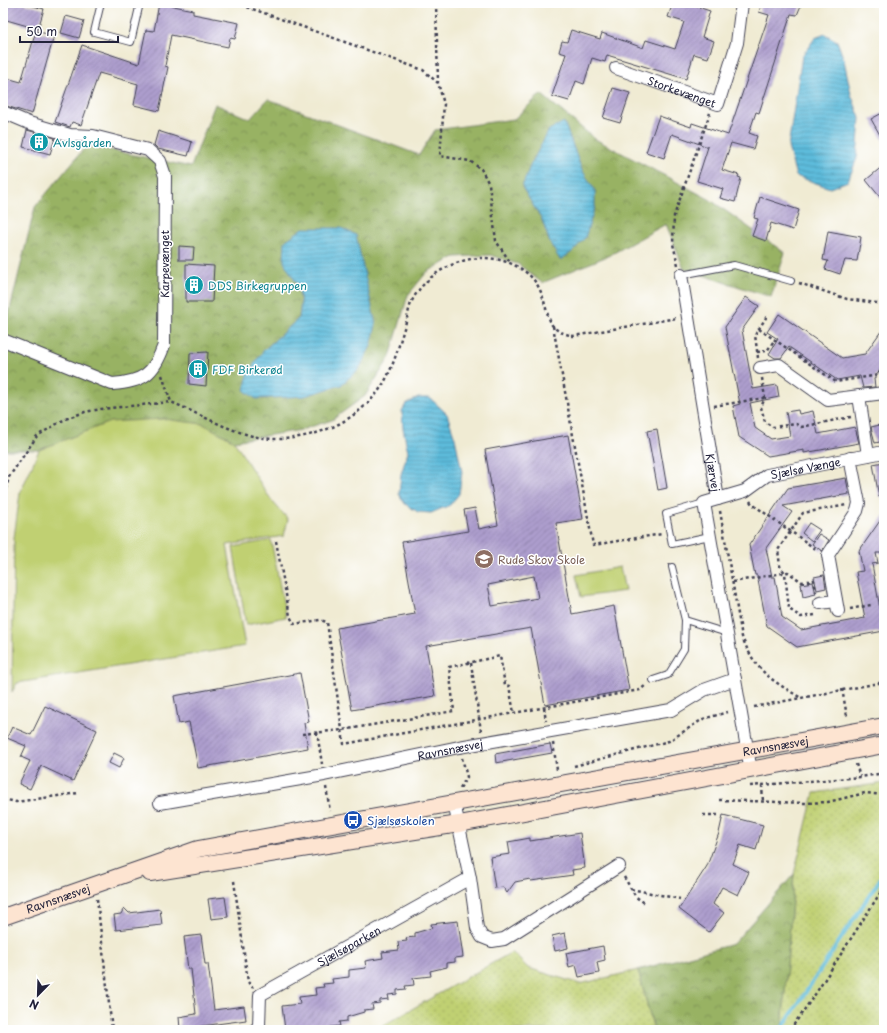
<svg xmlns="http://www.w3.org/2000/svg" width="887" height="1033" viewBox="0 0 887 1033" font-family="'Playpen Sans',sans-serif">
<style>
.grass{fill:url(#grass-dots);stroke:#717956}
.forest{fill:url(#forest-crowns);stroke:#5d6a50;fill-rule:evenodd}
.green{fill:#c0d072;stroke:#717956}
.water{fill:url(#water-rules);stroke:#406e8b}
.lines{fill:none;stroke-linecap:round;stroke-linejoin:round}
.stream{stroke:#5dbbdb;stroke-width:4}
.building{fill:url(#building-hatch);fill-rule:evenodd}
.lane-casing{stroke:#414052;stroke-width:8}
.street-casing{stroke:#414052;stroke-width:14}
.secondary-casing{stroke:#414052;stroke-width:18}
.path{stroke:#414052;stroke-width:2.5;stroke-dasharray:3 3;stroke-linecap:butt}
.lane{stroke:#fff;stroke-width:6}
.street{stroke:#fff;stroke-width:12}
.secondary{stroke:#fde4d1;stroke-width:16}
.labels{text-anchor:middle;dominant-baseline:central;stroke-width:3;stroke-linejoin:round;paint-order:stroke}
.street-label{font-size:11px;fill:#22223b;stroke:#fff}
.culture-label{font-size:11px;fill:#0d838f;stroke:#fff;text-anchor:start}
.education-label{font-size:11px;fill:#785e54;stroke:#fff;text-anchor:start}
.transit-label{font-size:11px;fill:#164399;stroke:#fff;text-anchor:start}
</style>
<defs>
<pattern id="grass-dots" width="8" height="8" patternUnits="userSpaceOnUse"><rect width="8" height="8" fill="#c0d072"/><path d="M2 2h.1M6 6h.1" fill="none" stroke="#a5b264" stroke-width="1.8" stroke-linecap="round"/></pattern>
<pattern id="forest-crowns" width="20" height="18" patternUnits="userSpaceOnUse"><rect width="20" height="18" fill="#98b264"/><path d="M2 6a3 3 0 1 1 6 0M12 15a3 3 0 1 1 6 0" fill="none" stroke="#7c9054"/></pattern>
<pattern id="water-rules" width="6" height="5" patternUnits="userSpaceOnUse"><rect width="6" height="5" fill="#5dbbdb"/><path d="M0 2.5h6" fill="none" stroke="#4c98b3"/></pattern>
<pattern id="building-hatch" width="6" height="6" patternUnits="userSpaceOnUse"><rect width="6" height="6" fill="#ad9ece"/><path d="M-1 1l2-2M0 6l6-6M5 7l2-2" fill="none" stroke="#8c80a8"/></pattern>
</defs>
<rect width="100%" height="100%" fill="#fff"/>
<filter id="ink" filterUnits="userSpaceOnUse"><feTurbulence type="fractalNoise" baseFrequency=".025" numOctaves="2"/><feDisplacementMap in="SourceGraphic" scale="8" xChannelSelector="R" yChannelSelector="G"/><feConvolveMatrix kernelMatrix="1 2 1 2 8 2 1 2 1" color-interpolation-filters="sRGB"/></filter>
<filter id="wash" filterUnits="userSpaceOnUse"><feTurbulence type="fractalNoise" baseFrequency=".012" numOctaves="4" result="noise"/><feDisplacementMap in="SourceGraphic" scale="16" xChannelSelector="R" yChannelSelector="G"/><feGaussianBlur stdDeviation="0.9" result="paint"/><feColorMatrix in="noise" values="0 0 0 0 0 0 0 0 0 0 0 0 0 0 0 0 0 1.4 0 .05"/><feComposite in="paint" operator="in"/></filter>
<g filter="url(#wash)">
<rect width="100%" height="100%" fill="#f0ebd3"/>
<path class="grass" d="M884,783v247h-102l12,-156 20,-81z
M512,952l16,16 52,16 58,-14 16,60h-279z"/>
<path class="forest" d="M541,94l54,45 114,60 76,54 -14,44 -87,-28 -18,-45 -56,31 -68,28 -24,-19 -28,-9 -35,2 -28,15 -19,23 -18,62 -25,39 -33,24 -31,10 -67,11 -31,-17 -40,-5 -53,3 -71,28h-36v-112l32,-131 52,-62 104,22 24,-63 35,15 18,-20 151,56 16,-25 79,-11zM564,122l18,48 -32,73 -8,-23 -20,-33zM298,286l43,99 -77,-35 35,-32 2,-15z
M794,874l-12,156h-128l-16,-60 95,-26z"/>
<path class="green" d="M163,419l40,5 31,17 37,59 17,19 -4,17 -57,9 18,101 -228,37 -5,9 2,-154 6,-45 19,-43 71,-28z
M271,540l15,77 -40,8 -13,-78z
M620,567l5,24 -44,6 -5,-22z"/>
<path class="water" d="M825,34l12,7 7,19 7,34 9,24 -3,40 -9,23 -18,7 -34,-12 -8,-29 14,-91 13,-18z
M564,122l18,48 13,20v17l-10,31 -14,15 -11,7 -10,-17 -8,-23 -20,-33 8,-21 19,-36z
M303,228h38l15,7 20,90 -5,21 -12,23 -18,16 -36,11 -49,3 -12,-9 5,-19 15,-21 35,-32 2,-15 -3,-17 -14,-24 1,-21z
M418,398h12l17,16 8,24 7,34 -3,22 -9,11 -19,8 -13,-1 -13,-8 -6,-10 2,-20 7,-22 -5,-24 -1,-17 4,-7z"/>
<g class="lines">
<path class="stream" d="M781,1030l103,-157"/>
</g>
<g id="blocks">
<path class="building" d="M3,3h19l22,6 -6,20 -35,-10z
M159,3l34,7v4l46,9 -4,16 -5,-1 -2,9 -57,-12 -6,31 3,1 -9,44 -25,-6 4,-21 -39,-11 -18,52 -9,-3 -2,5 -15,-5 27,-77 57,19 7,-34 8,1z
M673,3h12l25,8 -8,26 12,4 -6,17 -14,-4 -8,25 -79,-24 -2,7 -13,-4 -8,26 -8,-3 -7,20 -17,-5 14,-42 -7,-2 3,-11 5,1 4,-12 29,9 2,-6 41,15 3,-8 29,9 9,-27 -16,-5z
M762,3h40l-5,12 -6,-1 -32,99 -3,-1 -7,21 8,3 -4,13 -22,-6 -9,27 17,5 -1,2 3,1 -6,24 -15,-4 3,-9 -26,-8 11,-34 -36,-13 -8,24 -18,-6 13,-36 32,11 1,-4 36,12 41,-120 -10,-3z
M66,16l18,5 -5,17 -18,-5z
M36,31l18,5 -22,78 -29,-9v-28l18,5z
M613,88l17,5 -10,30 -17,-5z
M884,112v30l-13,-23z
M27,130l28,8 -5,16 -27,-7z
M158,131l34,11 -4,14 -30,-7 -4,-4z
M884,165v37l-18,-22z
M760,197l39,13 -6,20 -22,-7 -5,18 -14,-5 6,-17 -4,-1z
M828,231l33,6 -4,24 -12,-1 -5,14 -15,-5 3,-8 -5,-1z
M179,246l15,1 -1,13h-14z
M186,264l28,2 -2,36h-26z
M746,297l13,9 -17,24 11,59 24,-4 2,12 -29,6 5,25 16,11 19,-3 -4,-24 12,-2 1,4 14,-3 5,23 37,-7 4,16 -55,10v-3l-36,6 -29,-19 -6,-31 7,-2 -15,-77z
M779,314l63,44 23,-4 19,-27v37l-10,15 1,8 -12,1 -3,-12 -23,4 -48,-33 -8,11h-6l-6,-4 9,-15 -11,-7z
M208,352l-2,34 -17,-2 1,-31z
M884,424v17l-9,2 -4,-16z
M657,429l10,59 -9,2 -11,-59z
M568,435l15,84 -27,4 16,91 42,-8 15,84 -84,15 -14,-77 -105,18 9,50 -83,14 -15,-82 78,-14 -13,-72 66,-11 -4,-21 11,-2 4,21 19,-4 -13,-75zM534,576l4,22 -46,8 -4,-21z
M884,462v35h-5l-6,-33z
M846,478l3,16 -66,12 9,6 -26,36 6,29h3l7,40 19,13 64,-12 -9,-46 7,-1 -4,-20 25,-36v38h-8l2,10 -6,1 12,67 -87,16 -30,-21 -10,-51h-2l-6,-30 39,-57z
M809,523l11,7 -8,11 -10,-8z
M819,534l10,6 -7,11 -10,-7z
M824,575l2,13 -9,2 -3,-13z
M813,582l3,12 -13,3 -2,-13z
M300,673l9,49 -5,1 4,25 -110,20 -9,-46 -10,2 -5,-28z
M45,706l52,24 -24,51 -32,-15 -11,23 -11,-5 11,-23 -9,-4 5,-11 -19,-8 5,-11 19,8z
M550,744l2,9 -56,10 -1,-9z
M114,753l10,5 -5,10 -10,-5z
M723,815l40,10 -7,25 -16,-5 -7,19 16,8 -11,23 -16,-8 -9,17 11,9 -15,19 -30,-23 28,-43 12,-33z
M580,833l5,35 -13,2 1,5 -42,6 -1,-2 -15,3 -8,11 -4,-6 -8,1 -5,-31 20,-3 -2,-12 22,-4v3z
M225,897l3,20 -17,2 -3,-20z
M124,908l5,5 31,-4 2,16 -46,5 -2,-15 7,-1z
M458,921l5,36 -8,1v4l-8,1v4l-17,4 1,5 -18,2 1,7 -9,1 1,3 -9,1v4l-9,1 1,4 -9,1v3l-8,1 1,5 -9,1v2l-17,5v4l-8,1 1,4 -9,1v3h-46l-3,-24 18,-2 -1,-7 17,-2 -1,-7 9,-1 -1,-3 10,-1 -1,-4 17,-2v-7l17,-2 -1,-7 18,-3 -1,-6 17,-2 -1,-8 9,-1 -1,-3 9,-1v-4l17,-5 -1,-4z
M565,933l3,15 -13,3 -3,-15z
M201,935l4,29h3l6,46 30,-4 2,14 -66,9 -1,-12 17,-3 -5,-45h-3l-4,-32z
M603,946l2,14 -8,2 2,11 -20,4 -3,-12 -7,2 -3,-14z"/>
</g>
</g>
<g filter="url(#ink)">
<use href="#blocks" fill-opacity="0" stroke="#414052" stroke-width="1"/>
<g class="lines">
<g class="lane-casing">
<path id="lane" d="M101,3l-7,29 37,10 9,-39
M681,275l53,-10 57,16
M704,503l-38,11 6,30 38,-8
M685,620l42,13
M653,680l15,-5 16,-26 1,-29 -13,-53"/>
</g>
<g class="street-casing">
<g id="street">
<path id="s1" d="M616,68l102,36 19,-61 5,-40"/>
<path d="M3,112l26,11 41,12 23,1 55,14 12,11 5,15 -1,169c-10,29 -21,37 -52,39l-109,-44"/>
<path id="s2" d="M681,275l37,224"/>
<path d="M760,368l19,-3 49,35 56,-7"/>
<path d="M859,396l9,59"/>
<path d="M820,603l16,-2"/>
<path d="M838,611l-10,-56 29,-44 2,-8 -9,-45"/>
<path id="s3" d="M751,771l-47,-268 41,-12 22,-16 117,-23"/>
<path id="s4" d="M160,803l164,-28 135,-28 212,-37 33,-20 31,-11"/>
<path d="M454,803l16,75 7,50 5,9 10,4 12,-2 115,-73"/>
<path id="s5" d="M255,1030l4,-4 1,-31 210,-117"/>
</g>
</g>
<g class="secondary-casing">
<g id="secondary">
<path d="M150,873l309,-49 425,-79"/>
<path id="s6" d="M3,917l195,-68 686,-123"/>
</g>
</g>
<path class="path" d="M236,3l187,67 15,13 6,21 -4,52 30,5 11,8 8,15 7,57 14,21
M436,3l2,79
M678,265l-5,-21 1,-28 36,-103
M799,283l48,16 37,5
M553,326l40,219 69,-11
M759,329l77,53 42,-7 6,-8
M757,352l10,-1 8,-12
M758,358l-3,-23 12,-19
M162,375l9,27c29,12 60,31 92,36 21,3 43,-1 62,-8 22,-8 44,-24 57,-44 12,-19 17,-42 24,-64 2,-7 3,-15 6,-21 12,-25 43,-43 71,-43 21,0 46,10 56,30 6,11 7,26 13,37 5,7 14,9 21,11l104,-18
M762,378l3,20 -4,9 4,15 8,5 23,-3 5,3 50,-10
M714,406l50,-8
M3,501l6,-24 28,-41 28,-17 20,-7 16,-3 70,-7
M750,501l2,3 65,46
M720,511l22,126c14,35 28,42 59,61
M276,541l14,75 4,8 26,-4 7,2 17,122 296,-54 6,-5
M733,582l55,-10 14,10 12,-2 2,12
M850,609l21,-4
M815,615l-14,2 -12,-8 -4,-36 -5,-7 -2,-16 25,-37 44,-8
M471,663l10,68
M842,689l5,27
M754,707l130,-25
M544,708l2,13
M317,732l5,32
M302,734l40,-4 112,-19 -5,-44 51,-11 5,29 4,1 5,27
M553,743l4,27
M856,764l4,13
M574,766l95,-25 34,-22 25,-7
M762,785l1,17
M750,786l110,-9 24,-4
M326,787l4,24
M460,788l7,-11 -5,-19
M3,799l13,3 62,-9
M719,800l87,3 22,-1 37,-9 19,2
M703,815h17
M624,877l12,20 10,7
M234,881l14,101 5,6
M631,889l49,10
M97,899l15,131
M790,1030l26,-37 68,-106"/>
<use href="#lane" class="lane"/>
<use href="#street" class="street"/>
<use href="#secondary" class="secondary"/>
</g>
</g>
<defs>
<g id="building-disc" transform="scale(1)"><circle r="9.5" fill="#0f9aa8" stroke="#fff"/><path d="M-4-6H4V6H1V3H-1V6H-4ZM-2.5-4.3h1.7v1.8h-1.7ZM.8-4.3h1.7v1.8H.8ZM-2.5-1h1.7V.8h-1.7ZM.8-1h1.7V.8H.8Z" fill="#fff"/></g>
<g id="school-disc" transform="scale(1)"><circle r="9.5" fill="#8d6e63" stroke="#fff"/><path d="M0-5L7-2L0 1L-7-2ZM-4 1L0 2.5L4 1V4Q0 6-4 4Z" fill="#fff"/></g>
<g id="bus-disc" transform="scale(1)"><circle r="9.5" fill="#1a4fb4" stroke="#fff"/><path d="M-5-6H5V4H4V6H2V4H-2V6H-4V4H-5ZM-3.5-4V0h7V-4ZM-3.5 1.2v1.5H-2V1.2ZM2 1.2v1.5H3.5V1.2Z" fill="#fff"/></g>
</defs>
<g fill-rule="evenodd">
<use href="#building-disc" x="39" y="142"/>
<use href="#building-disc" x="194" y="285"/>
<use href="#building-disc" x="198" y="369"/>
<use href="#school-disc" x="484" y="559"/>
<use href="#bus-disc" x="353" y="820"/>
</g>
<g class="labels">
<g class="street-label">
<text stroke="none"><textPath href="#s1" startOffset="70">Storkevænget</textPath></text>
<text transform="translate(164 264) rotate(-90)">Karpevænget</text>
<text stroke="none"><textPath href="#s3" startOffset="381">Sjælsø Vænge</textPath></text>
<text stroke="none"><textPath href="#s2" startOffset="200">Kjærvej</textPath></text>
<text stroke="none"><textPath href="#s6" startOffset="793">Ravnsnæsvej</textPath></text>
<text stroke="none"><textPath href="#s4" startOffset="295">Ravnsnæsvej</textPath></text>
<text stroke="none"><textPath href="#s6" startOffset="58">Ravnsnæsvej</textPath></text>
<text stroke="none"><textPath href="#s5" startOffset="138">Sjælsøparken</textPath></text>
</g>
<g class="culture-label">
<text x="53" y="142">Avlsgården</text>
<text x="208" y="285">DDS Birkegruppen</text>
<text x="212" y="369">FDF Birkerød</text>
</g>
<g class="education-label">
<text x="498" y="559">Rude Skov Skole</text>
</g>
<g class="transit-label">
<text x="367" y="820">Sjælsøskolen</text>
</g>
</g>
<rect width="887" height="1033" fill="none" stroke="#fff" stroke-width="16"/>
<g transform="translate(38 995) rotate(203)" stroke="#ffffff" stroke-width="3" paint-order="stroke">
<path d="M0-3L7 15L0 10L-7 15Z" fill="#22223b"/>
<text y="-6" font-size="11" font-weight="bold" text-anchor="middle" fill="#22223b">N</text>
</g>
<path d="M20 36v6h98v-6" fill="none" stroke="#22223b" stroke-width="2"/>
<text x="26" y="36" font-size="12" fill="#22223b" stroke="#ffffff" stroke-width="3" paint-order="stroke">50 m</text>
</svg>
